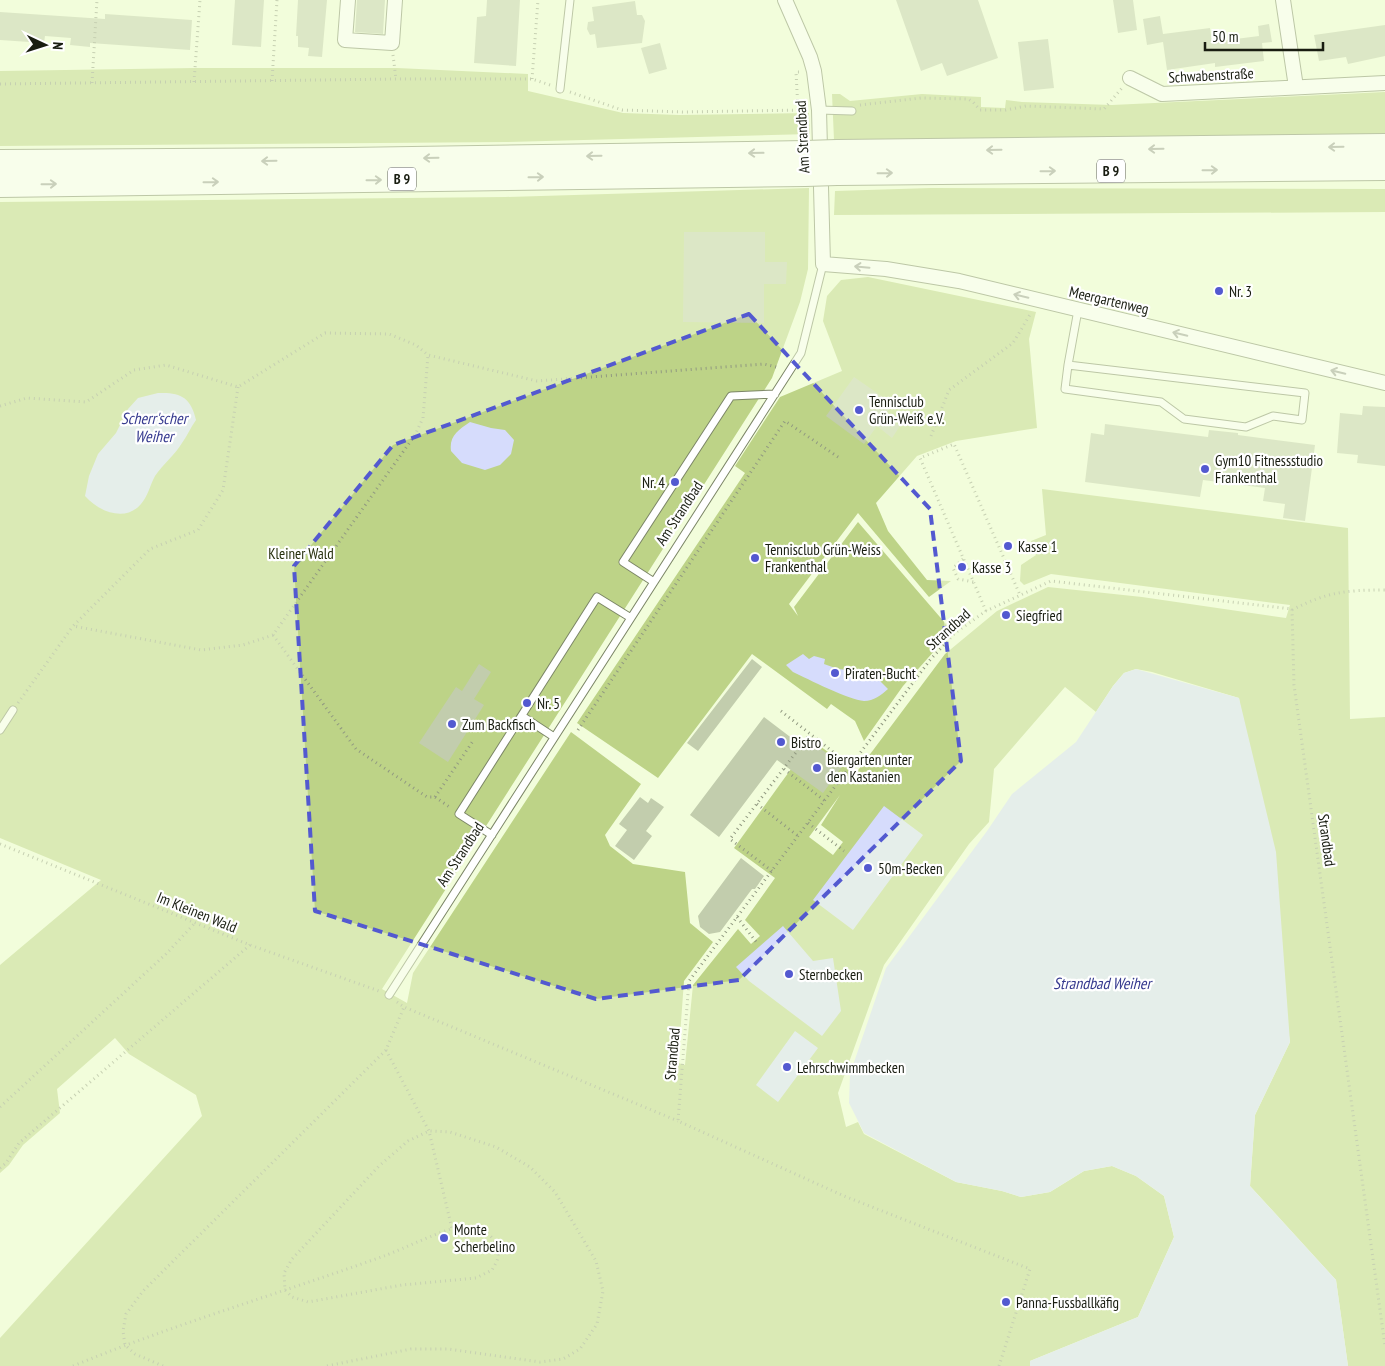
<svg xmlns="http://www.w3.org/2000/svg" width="1385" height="1366" viewBox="0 0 1385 1366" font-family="'PT Sans Narrow',sans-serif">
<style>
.green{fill:#bdd387;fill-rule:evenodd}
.water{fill:#d6dcfc}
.building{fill:#c2cdad}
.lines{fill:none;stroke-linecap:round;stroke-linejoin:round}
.service-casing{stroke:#7c8667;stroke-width:9}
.minor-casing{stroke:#7c8667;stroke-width:16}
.trunk-casing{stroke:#7c8667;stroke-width:26}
.path{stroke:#919981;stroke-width:3;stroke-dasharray:1 4;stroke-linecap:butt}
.service{stroke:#fff;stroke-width:7}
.minor{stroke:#fff;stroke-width:14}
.trunk{stroke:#fff;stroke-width:24}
.trunk-bridge-casing{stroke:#7c8667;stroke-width:26;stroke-linecap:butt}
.trunk-bridge{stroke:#fff;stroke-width:24}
.oneway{stroke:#989994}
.marked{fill:none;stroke:#5359d0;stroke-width:4;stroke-dasharray:10 6;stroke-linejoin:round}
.poi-dot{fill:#5359d0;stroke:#fff;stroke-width:2}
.labels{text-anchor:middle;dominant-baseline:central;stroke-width:4.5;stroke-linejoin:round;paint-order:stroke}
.shield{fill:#fff;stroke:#5e6158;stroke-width:1}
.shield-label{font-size:14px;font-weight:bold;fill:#191d11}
.street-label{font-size:15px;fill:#191d11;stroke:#fff}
.poi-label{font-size:15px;fill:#191d11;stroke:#fff;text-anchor:start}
.park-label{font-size:15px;fill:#28310e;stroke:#fff}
.water-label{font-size:16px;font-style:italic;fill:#363a8f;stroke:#fff}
</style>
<rect width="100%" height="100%" fill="#f2fddb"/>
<path class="green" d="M195,68h202l131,6v17l95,22 56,2 130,-2 1,21 -304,8 -506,4v-75z
M1385,92v44l-270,5 -281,-1 -2,-46h8l10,7 72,-7 59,3v10l24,1 1,-8 16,2 90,3z
M809,188l-1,81 -8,33 -28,76 -390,611 25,14 6,-30 158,-241 70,52 -36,51 5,11 23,18 52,8 5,51 23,19 -29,39 -6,82 7,2 8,-80 45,-56 13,15 9,-8 -15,-16 30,-42 -41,-30 78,-108 44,33 89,-119 52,-43 51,-24 94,10 144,21 4,-13 -239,-31 -27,11 -4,-4 1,-16 15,-10 -5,-14 15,-6 -4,-46 306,39 2,191 35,-2v649h-37l-12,-86 -86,-94 5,-71 35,-73 -51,-344 -87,-26 -16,-3 -12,4 -11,13 -17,26 -31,-25 -71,82 -5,53 -20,22 -85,121 -46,128 8,34 12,-5 6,12 92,48 46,9 19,6 29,-5 34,-21 28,-5 24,10 28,20 10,41 -36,80 -108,44v5h-1030v-28l202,-222 -6,-21 -67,-41 -14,-16 -58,51 3,24 -37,32 -14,20 -9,8v-208l101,-85 -101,-42v-636l505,-5zM840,795l-19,30 22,17 -10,13 -24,-18z
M931,188l454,1v23l-551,3 1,-24z
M868,277l168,35 -7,27 8,89 -81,13 -39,15 -41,47 12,28 39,49 24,1 -22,16 -71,-84 -69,91 9,12 -4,-9 64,-85 94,109 -49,55 -39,55 -9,-20 -24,-17 -4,5 -75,-55 -94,124 -81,-55 168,-250 -10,-7 45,-69 62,-26 -19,-50 4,-25 14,-16z"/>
<path class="water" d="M158,393c22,-1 33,4 38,27 -5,7 -9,16 -14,23 -7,12 -19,21 -27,33 -5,9 -7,20 -14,28 -16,19 -43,7 -56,-8l4,-20 9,-22 18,-21 12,-24 10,-11z
M470,422l21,6 14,2 9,10 -3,14 -11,11 -15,5 -23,-7 -11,-12c-2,-15 7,-21 19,-29z
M803,654l6,5 5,-3 11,3 -1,5 14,5 21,2 4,5 9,-3 16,16c-7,6 -14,12 -24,12 -15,-1 -56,-22 -71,-29l-7,-7z
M1136,669l103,29 37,154 14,190 -35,73 -5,71 86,94 12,86h-318v-5l108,-44 36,-80 -10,-41 -28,-20 -24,-10 -28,5 -34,21 -29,5 -19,-6 -46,-9 -92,-49 -15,-30 1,-29 36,-106 101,-137 25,-37 64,-52 37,-56 11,-13z
M884,806l39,29 -70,95 -40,-30z
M783,926l30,35 20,-3 8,53 -19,25 -73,-55 -13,-14z
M795,1031l23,17 -40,54 -22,-17z"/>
<path class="building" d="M235,0h29l-3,47 -29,-2z
M298,0h29l-5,57 -14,-1 1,-8 -11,-1v-11h-2z
M357,0h28l-2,34 -28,-2z
M487,0h33l-4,66 -42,-3 3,-46 9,-1z
M896,0h82l20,58 -51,18 -5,-13 -21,8z
M1113,0h20l4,30 -19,3z
M635,1l2,14h5l3,6 -3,22 -45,5 -2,-14 -5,1 -3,-6 1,-7 6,-1 -2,-14z
M0,12l105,7v-5l87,6 -2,30 -100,-7v4l-20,-2 1,-7 -26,-2 -1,7 -44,-3z
M1160,16l3,18 47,-6 2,14 47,-6 -1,-10 11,-2 3,18 -10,1 2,18 -49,6v-4l-48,7 -4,-28 -16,3 -4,-26z
M1385,25v31l-37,8 -2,-7 -27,4 -5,-26z
M1048,39l6,49 -30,3 -6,-49z
M660,43l7,26 -18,5 -8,-26z
M684,232h81v30h22l-1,22h-22v39l-81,-1z
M854,377l39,27 -8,11 15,11 -8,12 -15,-12 -13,18 -38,-28z
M1363,406l22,1v59l-28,-3 1,-8 -21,-2 3,-40 22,2z
M1105,424l103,13 1,-7 29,3v2l77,10 -10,76 -22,-3 2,-14 -22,-3 2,-13 -62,-8 -3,17 -115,-15 6,-49 13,2z
M752,659l10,8 -64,84 -11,-8z
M479,664l12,8 -17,27 10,6 -36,57 -29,-19 37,-56 6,4z
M764,717l42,32 5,-7 32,23 -20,28 -46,-33 -58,77 -29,-22z
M640,797l8,6 3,-5 13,9 -18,24 6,5 -18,24 -19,-14 12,-16 -8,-6z
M741,858l23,18 -9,13h-3l-32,43 -11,2 -9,-7 -2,-11z"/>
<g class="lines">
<g class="service-casing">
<path id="service" d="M560,89l10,-89
M819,110l33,1
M1068,365l-3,24 96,13 23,17 62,8 27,-11 29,4 3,-27 -237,-28 10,-55
M654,582l-31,-20 108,-166 44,-2
M522,716l32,21
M0,730l13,-20
M492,835l-33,-21 138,-217 34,21
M389,995l412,-642 22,-89"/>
</g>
<g class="minor-casing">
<path id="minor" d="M348,0l-3,40 47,3 3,-43
M785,0l25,57 4,14 5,39 4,154 63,5 73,12 426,102
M1283,0l13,87
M1130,78l32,16 223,-11"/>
</g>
<g class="trunk-casing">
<path id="trunk" d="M837,152l548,-6
M0,162l347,-2 458,-7
M837,173l548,-5
M0,185l805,-11"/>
</g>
<path class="path" d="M393,55l3,24
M532,79l6,-79
M272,81l5,-81
M194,82l6,-82
M92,83l5,-83
M0,84l396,-5h136l18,6
M570,92l52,18 60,2 124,-2
M860,105l61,-7 47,1 5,3 7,8h26l20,-4 78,3 18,-21
M798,110l-2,-38h4
M238,387l-15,103 -25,40 -48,19 -77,77 128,24 42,-5 30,-10 142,-200 8,-17 5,-63
M0,406l27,-8 59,4 48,-32 32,-5 72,22 87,-54 64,1 27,11 12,10 109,26 227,-17 16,4
M931,436l18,-46 64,-47 18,-30
M963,559l-10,9 5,11 16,3
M1292,610c35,-18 54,-20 93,-20
M986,611l-66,-153 34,-14 66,151
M273,635l83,114 71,48h8l16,11
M18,703l55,-77
M781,711l70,55
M578,730l207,-309 56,38
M784,769l41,32
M435,797l38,-56
M757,804l41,32
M808,823l36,28
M0,844l250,101 129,46
M772,871l-42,-32 80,-105
M737,917l20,26
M397,1002l7,5 274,114
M386,1050l43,81 23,98
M0,1107l166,-153 29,-31
M0,1168l6,-5 13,-20 231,-198
M73,1366c102,-42 208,-73 311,-110 17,-6 68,-31 82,-30 16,1 35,13 32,30 0,5 -4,10 -6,14l-16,8 -74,7 -94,17 -16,-5 -7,-7 -1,-17 8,-14 87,-93 29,-25 21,-10 21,1 46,15 34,20 25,25 41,69 7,30 -6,33 -17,25 -17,10 -23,3 -92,-13h-37l-84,17
M163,1366l-28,-12 -10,-9 -2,-14 3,-17 17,-23 243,-241 18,-43
M999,1366l31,-97 -186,-73 -166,-75 11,-140 241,-321 25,-27 31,-22 65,-30 241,28 2,76 91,661"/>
<use href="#service" class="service"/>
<use href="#minor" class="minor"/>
<use href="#trunk" class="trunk"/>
<g class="trunk-bridge-casing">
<path id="trunk-bridge" d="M805,153l32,-1
M805,174l32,-1"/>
</g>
<use href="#trunk-bridge" class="trunk-bridge"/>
</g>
<defs><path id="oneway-shaft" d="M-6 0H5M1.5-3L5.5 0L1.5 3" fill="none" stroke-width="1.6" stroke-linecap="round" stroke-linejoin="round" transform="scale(1.25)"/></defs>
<g class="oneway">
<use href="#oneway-shaft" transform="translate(1336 147) rotate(179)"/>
<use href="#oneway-shaft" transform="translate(1156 149) rotate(179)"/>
<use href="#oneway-shaft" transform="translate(994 150) rotate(179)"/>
<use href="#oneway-shaft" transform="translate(756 153) rotate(179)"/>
<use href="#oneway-shaft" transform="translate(594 156) rotate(179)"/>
<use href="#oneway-shaft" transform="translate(431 158) rotate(179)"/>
<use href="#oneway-shaft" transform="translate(269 161) rotate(179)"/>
<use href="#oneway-shaft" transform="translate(1210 170) rotate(-1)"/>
<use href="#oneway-shaft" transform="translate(1048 171) rotate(-1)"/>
<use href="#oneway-shaft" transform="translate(885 173) rotate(-1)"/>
<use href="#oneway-shaft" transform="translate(536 177) rotate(-1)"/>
<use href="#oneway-shaft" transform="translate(374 180) rotate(-1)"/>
<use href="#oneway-shaft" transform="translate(211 182) rotate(-1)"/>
<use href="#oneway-shaft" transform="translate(49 184) rotate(-1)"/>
<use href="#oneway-shaft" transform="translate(862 267) rotate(-175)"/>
<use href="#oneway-shaft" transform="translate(1021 296) rotate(-167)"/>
<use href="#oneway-shaft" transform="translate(1180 334) rotate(-167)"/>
<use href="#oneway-shaft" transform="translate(1338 372) rotate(-167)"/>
</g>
<path d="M0 0H1385V1366H0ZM749,314l181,195 31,252 -222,219 -143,19 -281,-88 -21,-345 99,-121z" fill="#f2fddb" fill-opacity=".55" fill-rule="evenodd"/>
<path class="marked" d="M749,314l181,195 31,252 -222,219 -143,19 -281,-88 -21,-345 99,-121z"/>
<g class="poi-dot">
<circle cx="1219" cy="291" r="5"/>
<circle cx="859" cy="410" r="5"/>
<circle cx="1205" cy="469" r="5"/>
<circle cx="675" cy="482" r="5"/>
<circle cx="1008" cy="546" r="5"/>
<circle cx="755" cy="558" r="5"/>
<circle cx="962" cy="567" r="5"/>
<circle cx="1006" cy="615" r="5"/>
<circle cx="835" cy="673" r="5"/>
<circle cx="527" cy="703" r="5"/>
<circle cx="452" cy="724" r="5"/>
<circle cx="781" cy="742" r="5"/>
<circle cx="817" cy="768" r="5"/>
<circle cx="868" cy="868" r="5"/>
<circle cx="789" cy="974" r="5"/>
<circle cx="787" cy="1067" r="5"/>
<circle cx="444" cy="1238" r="5"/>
<circle cx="1006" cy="1302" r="5"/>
</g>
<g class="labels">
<g class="shield">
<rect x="1097" y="159.5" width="28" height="23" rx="4"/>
<rect x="388" y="167.5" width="28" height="23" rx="4"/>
</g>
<g class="shield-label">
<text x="1111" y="171">B 9</text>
<text x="402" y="179">B 9</text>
</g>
<g class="street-label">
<text transform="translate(1211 75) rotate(-3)">Schwabenstraße</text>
<text transform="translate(802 137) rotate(-93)">Am Strandbad</text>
<text transform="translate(1109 300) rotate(13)">Meergartenweg</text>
<text transform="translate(679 513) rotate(-57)">Am Strandbad</text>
<text transform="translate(948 629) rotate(-42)">Strandbad</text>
<text transform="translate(1327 840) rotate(82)">Strandbad</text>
<text transform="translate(460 854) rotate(-57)">Am Strandbad</text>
<text transform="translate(197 912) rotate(22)">Im Kleinen Wald</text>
<text transform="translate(672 1054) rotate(-85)">Strandbad</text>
</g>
<g class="poi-label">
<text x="1229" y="291">Nr. 3</text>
<text x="869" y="401">Tennisclub<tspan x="869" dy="17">Grün-Weiß e.V.</tspan></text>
<text x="1215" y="460">Gym10 Fitnessstudio<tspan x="1215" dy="17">Frankenthal</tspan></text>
<text x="665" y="482" text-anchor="end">Nr. 4</text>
<text x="1018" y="546">Kasse 1</text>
<text x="765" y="549">Tennisclub Grün-Weiss<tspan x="765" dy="17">Frankenthal</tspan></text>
<text x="972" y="567">Kasse 3</text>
<text x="1016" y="615">Siegfried</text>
<text x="845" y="673">Piraten-Bucht</text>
<text x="537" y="703">Nr. 5</text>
<text x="462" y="724">Zum Backfisch</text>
<text x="791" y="742">Bistro</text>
<text x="827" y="759">Biergarten unter<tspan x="827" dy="17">den Kastanien</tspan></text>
<text x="878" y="868">50m-Becken</text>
<text x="799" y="974">Sternbecken</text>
<text x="797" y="1067">Lehrschwimmbecken</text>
<text x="454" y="1229">Monte<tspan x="454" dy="17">Scherbelino</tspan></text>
<text x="1016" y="1302">Panna-Fussballkäfig</text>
</g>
<g class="park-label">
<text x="301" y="553">Kleiner Wald</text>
</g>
<g class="water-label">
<text x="154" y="418">Scherr'scher<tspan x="154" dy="18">Weiher</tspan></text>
<text x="1102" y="983">Strandbad Weiher</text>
</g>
</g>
<g transform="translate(45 45) rotate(94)" stroke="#ffffff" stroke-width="4" paint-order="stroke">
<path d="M0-4L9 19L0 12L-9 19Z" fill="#191d11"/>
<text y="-8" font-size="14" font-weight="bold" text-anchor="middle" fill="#191d11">N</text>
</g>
<path d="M1205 42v8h118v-8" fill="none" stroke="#191d11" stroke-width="2.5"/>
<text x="1212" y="42" font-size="15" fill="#191d11" stroke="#ffffff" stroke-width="4" paint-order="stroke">50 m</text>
</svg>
